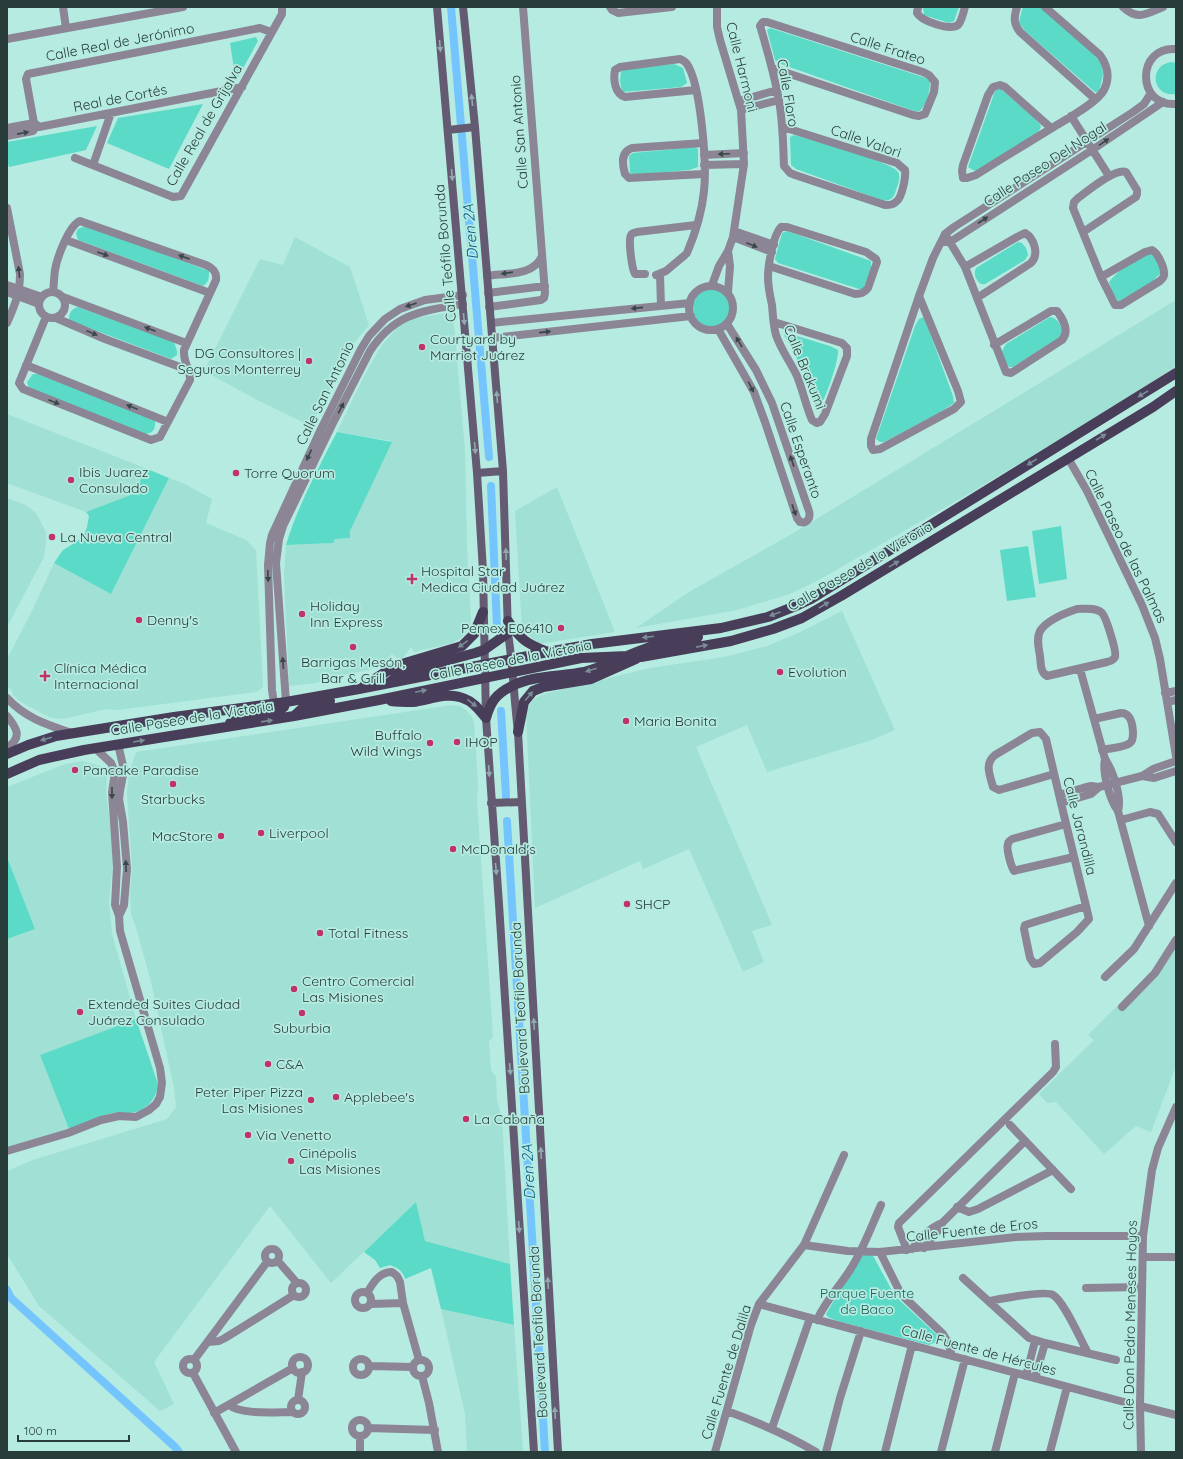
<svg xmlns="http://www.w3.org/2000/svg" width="1183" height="1459" viewBox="0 0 1183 1459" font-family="Quicksand,sans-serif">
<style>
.built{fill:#a1e0d4}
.green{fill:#5bdac7}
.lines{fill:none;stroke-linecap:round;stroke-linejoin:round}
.canal{stroke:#74c4fe;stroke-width:8}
.minor{stroke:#8b8595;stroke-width:8}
.tertiary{stroke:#8b8595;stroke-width:8}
.secondary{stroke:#645b72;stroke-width:8}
.primary{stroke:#483e59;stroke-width:10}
.oneway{fill:#91aaaf}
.oneway2{fill:#374847}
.oneway3{fill:#7a8c96}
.poi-dot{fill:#bf3369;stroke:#b6ebe1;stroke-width:1.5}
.labels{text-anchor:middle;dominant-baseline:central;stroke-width:3.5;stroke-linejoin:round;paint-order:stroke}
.street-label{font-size:14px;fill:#283d39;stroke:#b6ebe1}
.poi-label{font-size:14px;fill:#283d39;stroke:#b6ebe1;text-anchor:start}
.park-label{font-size:14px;fill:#1d6258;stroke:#b6ebe1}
.water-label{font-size:15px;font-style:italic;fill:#045988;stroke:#b6ebe1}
</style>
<rect width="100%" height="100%" fill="#b6ebe1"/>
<path class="built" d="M295,237l55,30 19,58 -18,22 -40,79 -52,-25 -55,-30 56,-112 23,6z
M1176,300v66l-67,44 -149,89 -143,82 -27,13 -53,16 -101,18 53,-36 101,-57z
M453,312l12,138 2,96 4,73 -1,8 -9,11 -9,5 -38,9 -3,-5 -9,12 -5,-1 -5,-4 -12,12 -12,4 -33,7 -19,6 -27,3 -5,-111 2,-30 46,-2 3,-4 15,-1v-7l41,-90 -54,-9 28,-58 17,-29 15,-17 12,-9z
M7,414l138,54 -9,25 -50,19 -79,-29z
M169,478l14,5 29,16 -6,24 40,17 10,10 7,136 -3,4 -4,2 -139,18 -11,-1 -38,9 -10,1 -9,-2 -30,-16 -6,-6 -1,-4 -5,-5v-27l25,-48 22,-48 57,31z
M557,487l58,145 -76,12 -17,-15 -7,-118z
M7,498l19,7 10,8 10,19v10l-2,15 -37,70z
M842,611l53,119 -23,10 -105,32 -20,-47 -51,22 76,178 -20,6 12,31 -21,10 -54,-123 -46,20 -3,-8 -105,47 -9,-196 4,-8 5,-6 9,-4 106,-26 74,-11 43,-11 33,-14z
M452,705l8,1 6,4 6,7 2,6 4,61 -1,17 16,236 -4,4 2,29 5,7 1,23 5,18 8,146 -85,-23 -9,-39 -85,81 -61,-77 -116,156 20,42 -14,7 -121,-105 -32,-52v-83l26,-11 134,-41 9,-12 -2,-19 -23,-106 -16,-58 -4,-9 -1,-21 2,-25 -5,-76 2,-20 7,-21z
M82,761l19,5 5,3 1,7 -1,16 8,63 -5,45 3,34 24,85 -96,36 29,74 -62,18v-208l28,-10 -28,-72v-70l58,-23z
M1176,943v123l-25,66 -15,-6 -32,28 -48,-52 -9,1 -8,-9 55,-54 -6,-5 65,-65z
M441,1309l73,16 9,127h-56l-2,-38z"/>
<path class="green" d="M923,7h36l-5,14 -5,2 -25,-8z
M1023,7h17l54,47 8,10 1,11 -4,17h-4l-70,-61 -6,-8 1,-6z
M770,28l156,50 4,3c0,10 -3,23 -10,30h-6l-133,-47 -6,-4 -8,-30z
M256,37l2,4 -22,40 -6,-38z
M1171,62l5,1v31c-23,4 -29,-28 -5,-32z
M674,64l9,4 4,15 -6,4 -59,5 -2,-11 1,-10 6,-2z
M1001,89l34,30 5,5 1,3 -4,7 -58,36 -4,1 -7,-4 26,-73 2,-4z
M203,104l-34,65 -62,-26 11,-25z
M97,126l-11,24 -77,17 -2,-7v-18z
M794,135c15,4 99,27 104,37 3,5 0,12 -2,18 -2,7 -4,10 -12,11l-88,-32 -5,-4 -1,-28z
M695,147l3,2v18l-9,3 -55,5 -4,-2 -1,-17 4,-3z
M87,225l122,46c0,7 0,11 -6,15l-125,-46 -2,-7 2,-4z
M787,231l84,30v9l-8,19h-4l-81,-26 -3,-4 7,-26z
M1018,242l4,1 4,5 2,7 -3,5 -40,24h-4c-5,-4 -8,-9 -5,-16z
M1154,253l6,16v5l-8,8 -31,19h-3l-6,-9 -3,-10c10,-13 28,-25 45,-29z
M693 308a19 19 0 1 1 38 0a19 19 0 1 1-38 0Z
M78,307l96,35 3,9v4l-6,4 -100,-38 -2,-2c0,-7 3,-10 9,-12z
M924,317l29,79 1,7 -15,10 -55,29h-4l-4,-3 39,-113 4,-7z
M1050,317c9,1 15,13 9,21l-46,29h-4l-3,-4 -4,-12 4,-7z
M787,333l43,13 8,4c1,10 -13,52 -20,58l-2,-1 -12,-35 -20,-37z
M33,374h5l114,44 3,3c1,10 -4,13 -12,13l-114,-46 -2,-6z
M337,432l55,10 -42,89v7l-15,1 -2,4 -47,2c12,-40 32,-76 51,-113z
M145,468l24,10 -58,116 -57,-31 9,-13 16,-10 5,-5 3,-8 2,-11 -3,-4 50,-19z
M1061,526l6,53 -28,5 -7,-53z
M1028,546l8,51 -29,4 -7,-51z
M7,857l28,72 -28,10z
M136,1019l22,65c-1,15 -13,28 -28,29 -8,0 -15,-1 -22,1 -13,4 -26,10 -39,15l-29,-74z
M416,1202l9,39 85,23 4,61 -73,-16 -10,-41 -26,11c-2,-8 -7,-11 -15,-14l-10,3 -5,-8 -11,-8z
M866,1253l6,1 23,42 43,40 -2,6 -7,3 -92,-24 -9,-4 -2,-3 34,-57z"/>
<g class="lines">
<path class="canal" d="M451,7l38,450
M491,486l6,141
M501,711l5,85
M507,821l38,631
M7,1290l4,8 164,149 4,5"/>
<path class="minor" d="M63,7l3,21
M610,7l2,3 6,3 54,-6
M918,7l-1,6c4,8 33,18 41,12 4,-4 5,-12 7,-18
M1017,7c-3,10 -4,16 3,25l75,67
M1045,7l55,48c8,11 10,23 4,35 -7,13 -39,30 -52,38 -26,16 -51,31 -76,47l-9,3h-4l-1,-7 1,-6 25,-70 5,-8 7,-2 5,2 46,41
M1123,7c15,14 23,7 40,0
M1176,49c-40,-3 -40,58 0,55
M772,68l141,47 6,1 6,-2 9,-22 1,-10 -6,-7 -6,-3 -156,-50h-4l-3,4 1,3c7,24 14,48 18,72 4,21 4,43 5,65l6,7 5,2 90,30c5,0 8,0 12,-4 5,-4 9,-24 8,-31l-8,-7 -114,-36
M739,101l38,-11
M741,110l38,-10
M1071,116l38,60
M37,125l-3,-2 -8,-44 2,-5 232,-46 11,4
M37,125l2,2 203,-40
M7,128l27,-5
M7,136l26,-5 4,-6
M703,143l-71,5c-11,4 -10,16 -7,26l4,4 75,-4
M704,155l40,-2
M75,158l98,39 8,-1 101,-182v-7
M93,165l18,-52
M704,165l40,-1
M734,231l40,14
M1083,232l53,-35 1,-3v-4l-11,-18c-11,-4 -40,20 -49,27l-3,3 -1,6 28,69 14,28h6l39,-24c2,-2 5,-4 4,-8 0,-6 -6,-20 -12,-23l-7,2 -44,25
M945,234l20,33 41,105 5,1 51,-33c8,-9 1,-21 -5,-29h-6l-57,34
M733,237l39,15
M66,240l144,53
M945,242h5l142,-92 71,-48
M687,253c8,-19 15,-41 17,-62 3,-26 -3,-106 -17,-127 -2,-3 -4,-4 -7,-5l-60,8 -5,3c-2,10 0,24 10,27l71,-7
M769,266l86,28c6,0 9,-1 13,-6l9,-26 -1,-3 -10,-7 -79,-25h-6c-8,8 -13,39 -13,50 0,9 2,19 4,28 1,10 1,20 4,30 5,15 15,28 21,41 6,15 9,30 15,44l5,3 3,-1 5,-8 22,-58v-8l-5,-5 -68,-21
M965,267l52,-30 8,-4c10,6 14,22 6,30l-54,35
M645,274h-10c-3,-5 -7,-33 -4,-39 1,-2 3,-2 6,-3l59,-7
M660,274l1,32
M656,275l10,-4 19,-16
M487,276c19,-3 47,0 55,-20
M7,285l35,12
M712,285l7,-19 9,-15 5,-14 11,-73 -3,-54 -21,-70 -3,-13v-20
M689 308a22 22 0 1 1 44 0a22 22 0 1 1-44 0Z
M39 305a13 13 0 1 1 26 0a13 13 0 1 1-26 0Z
M7,292l32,12
M728,292l2,-26 -2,-15
M488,293l57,-7
M919,296l39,95 3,11 -7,7 -74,40 -7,1 -2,-4v-7l48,-143 14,-38 12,-24 9,-7 179,-115 11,-8 7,-11
M63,297l123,46
M489,307l52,-7 3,-2 1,-5 -22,-286
M46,317l-27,66 4,6 128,51 9,-3 30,-57c1,-11 -7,-16 -6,-30l32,-70c1,-8 -3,-12 -10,-15l-126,-44c-11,4 -23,37 -25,49 -1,7 -1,14 -2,22
M56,318l49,21 83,31
M491,323l199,-20
M718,329l36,63 11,30 32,96 3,4c7,2 11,-4 9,-11l-37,-108 -16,-33 -29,-46
M492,338l199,-22
M26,365l142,57
M1068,458l19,33 55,114 13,33 5,21 16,97
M1077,609c8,0 19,-2 25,4 4,4 15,39 13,44 -2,4 -5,4 -8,5l-60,14c-7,-4 -6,-12 -7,-20 -1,-7 -4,-17 0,-25 7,-11 25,-18 37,-22z
M1080,669l25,90c8,12 17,38 13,52
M1165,693l11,-2
M286,702l-10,-139 3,-24 4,-13 49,-101 38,-74c25,-38 52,-40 93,-47
M1167,702l9,-2
M274,703l-2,-13 -4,-125 2,-22 2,-8 49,-106 40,-80 8,-13 16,-17 15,-10 25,-9 38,-5
M1094,719l27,-6c3,0 6,1 8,4 4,5 6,23 1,26 -7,5 -19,5 -28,7
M118,744l6,26 -4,21 -1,8 4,23 4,47 -3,36 -5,11
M1105,759c-3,14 5,41 13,52l31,115
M1054,774l-55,16 -6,-3c-3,-12 -9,-23 2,-32l37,-22 8,-1 6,7c5,21 10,42 15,64l25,103 3,13 -12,13 -37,31 -6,1 -4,-6 -6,-29 1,-4 61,-19
M1142,776l12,2 22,-7
M1059,795l24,-7 8,-2 8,1 43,-11 11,-7 23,-8
M1061,803l30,-9 8,-7
M1121,820l29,-8 8,2 18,28
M1066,824l-54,15c-2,2 -4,2 -4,5 -2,5 3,22 6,27l3,-1 57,-13
M1105,977l29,-28 42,-66
M1122,1007l33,-34 21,-33
M1010,1125l61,64
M7,1151l61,-18 33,-13 18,-4 17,1 13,-7 7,-6 4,-7 2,-14 -2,-15 -40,-137 -1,-15 -4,-11 2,-38 -5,-75 3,-20 -4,-9 -16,-15
M957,1207l12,5 9,-3 75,-39
M804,1245l44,6 32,1 136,-15 30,-1h97
M924,1248c6,-8 15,-16 18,-25
M265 1256a7 7 0 1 1 14 0a7 7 0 1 1-14 0Z
M912,1249c8,-10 17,-21 30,-26l83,-82
M907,1250l-9,-23 1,-4 154,-151 3,-5 -1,-23
M880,1252l19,38 6,8 38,36 5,8 4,14
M1143,1257h33
M278,1261l19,22
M963,1278l66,60 16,5 71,17
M292 1290a7 7 0 1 1 14 0a7 7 0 1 1-14 0Z
M1086,1288l56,-1
M355 1300a8 8 0 1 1 16 0a8 8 0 1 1-16 0Z
M367,1293c6,-10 12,-21 25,-21l5,4 3,6 3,21 16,57
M989,1301c11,-2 56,-11 64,-6 11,6 28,46 35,58
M370,1304l33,-1
M759,1304l365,98
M817,1320c8,-18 22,-33 33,-50 13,-20 21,-43 31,-65
M208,1342l11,-1 6,-3 69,-43
M292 1365a8 8 0 1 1 16 0a8 8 0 1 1-16 0Z
M183 1366a7 7 0 1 1 14 0a7 7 0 1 1-14 0Z
M353 1367a8 8 0 1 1 16 0a8 8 0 1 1-16 0Z
M194,1360l73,-98
M413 1368a8 8 0 1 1 16 0a8 8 0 1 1-16 0Z
M370,1366l43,1
M193,1373l43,79
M422,1376l7,27 9,49
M1026,1376l9,-35
M1035,1378l10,-35
M291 1407a7 7 0 1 1 14 0a7 7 0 1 1-14 0Z
M298,1400l4,-28
M229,1405c12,10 47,7 64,7
M1140,1406l36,9
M727,1411c33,12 59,23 89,41
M214,1413l79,-45
M352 1428a8 8 0 1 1 16 0a8 8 0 1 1-16 0Z
M368,1428l67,2
M772,1428l38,-110
M360,1452v-15
M715,1452l36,-127 8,-21 45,-59 40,-90
M826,1452l14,-54 21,-67
M885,1452l27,-107
M941,1452l24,-93
M995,1452l20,-79
M1050,1452l17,-65"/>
<path class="tertiary" d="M7,39l176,-32
M7,208l13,66c0,19 -5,31 -13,49
M7,698c18,20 41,27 65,35
M7,716c9,11 16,21 1,31l-1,5
M1141,1452l-1,-46 3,-170 9,-66 6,-22 18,-41"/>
<path class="secondary" d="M437,7l40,466 6,98 3,147 13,186 35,548
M463,7l12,120 28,344 5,162c5,33 6,66 10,99l40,720
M448,130l27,-3
M477,473l26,-2
M491,803l30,-1"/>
<path class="primary" d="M508,621c13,19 19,23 40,31
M390,682l10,-8 8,-3 67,-18 9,-3 24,-17
M364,686l23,-15 18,-8 57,-17 12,-12 9,-22
M391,701c7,1 15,1 22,1 16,-2 36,-11 52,-3 9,3 15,12 21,19
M294,716l10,-9 26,-6
M486,718c5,-17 10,-24 26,-32 21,-11 49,-9 72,-14 23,-6 43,-17 66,-25 15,-5 32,-7 48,-10
M230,723l16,-7 33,-6 5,-3 2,-5
M518,732l6,-30 9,-11 10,-4 48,-8 45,-20
M7,754l21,-9 28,-9 118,-19 112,-15 73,-13 189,-37 44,-8 129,-16 47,-11 30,-12 13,-6 365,-226
M7,774l32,-14 45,-10 210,-34 85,-16 202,-42 46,-2 14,1 90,-16 42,-12 29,-11 39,-22 312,-189 23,-16"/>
</g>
<defs><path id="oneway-solid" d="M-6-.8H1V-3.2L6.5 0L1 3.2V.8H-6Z"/></defs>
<g class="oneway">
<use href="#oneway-solid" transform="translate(440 46) rotate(85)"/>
<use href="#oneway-solid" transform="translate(472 100) rotate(-96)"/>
<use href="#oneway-solid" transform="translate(452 175) rotate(85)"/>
<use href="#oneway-solid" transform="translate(464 319) rotate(85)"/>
<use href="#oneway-solid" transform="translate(497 397) rotate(-95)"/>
<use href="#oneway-solid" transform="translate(475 448) rotate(85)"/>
<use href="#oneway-solid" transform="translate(506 554) rotate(-92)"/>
<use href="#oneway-solid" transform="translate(489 771) rotate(86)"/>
<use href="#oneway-solid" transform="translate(496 869) rotate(85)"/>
<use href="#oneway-solid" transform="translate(534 1024) rotate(-93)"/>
<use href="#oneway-solid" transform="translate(510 1069) rotate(85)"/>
<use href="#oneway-solid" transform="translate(541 1153) rotate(-93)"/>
<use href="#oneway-solid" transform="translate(519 1227) rotate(86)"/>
<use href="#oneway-solid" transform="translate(548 1283) rotate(-93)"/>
<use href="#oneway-solid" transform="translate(555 1413) rotate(-93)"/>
</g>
<g class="oneway2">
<use href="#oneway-solid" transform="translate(23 133) rotate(-11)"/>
<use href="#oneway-solid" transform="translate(1104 142) rotate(-35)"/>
<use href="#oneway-solid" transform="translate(724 154) rotate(177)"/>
<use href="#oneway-solid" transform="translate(983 220) rotate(-33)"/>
<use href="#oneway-solid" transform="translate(752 245) rotate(22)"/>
<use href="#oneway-solid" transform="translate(103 254) rotate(20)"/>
<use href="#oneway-solid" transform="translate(184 257) rotate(-160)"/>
<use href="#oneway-solid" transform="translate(19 272) rotate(-97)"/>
<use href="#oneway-solid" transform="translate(507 273) rotate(172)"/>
<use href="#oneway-solid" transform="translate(411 305) rotate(161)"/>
<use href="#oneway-solid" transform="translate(637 308) rotate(174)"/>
<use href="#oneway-solid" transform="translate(150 329) rotate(-159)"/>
<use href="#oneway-solid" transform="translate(545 332) rotate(-6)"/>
<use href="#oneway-solid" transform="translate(92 333) rotate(22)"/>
<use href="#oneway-solid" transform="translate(739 342) rotate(-121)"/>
<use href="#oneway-solid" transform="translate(751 387) rotate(63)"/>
<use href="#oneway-solid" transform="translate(54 402) rotate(22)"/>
<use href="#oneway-solid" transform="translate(132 407) rotate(-158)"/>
<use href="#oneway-solid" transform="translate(341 408) rotate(-63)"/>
<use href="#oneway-solid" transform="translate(309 455) rotate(115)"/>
<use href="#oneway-solid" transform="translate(792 461) rotate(-109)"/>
<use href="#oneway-solid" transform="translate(794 510) rotate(71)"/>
<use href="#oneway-solid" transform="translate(268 576) rotate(88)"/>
<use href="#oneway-solid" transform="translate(283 663) rotate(-94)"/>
<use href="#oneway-solid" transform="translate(112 793) rotate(90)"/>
<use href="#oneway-solid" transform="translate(126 866) rotate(-92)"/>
</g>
<g class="oneway3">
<use href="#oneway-solid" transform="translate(1143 394) rotate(149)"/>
<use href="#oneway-solid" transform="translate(1101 437) rotate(-31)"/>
<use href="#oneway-solid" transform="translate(1032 462) rotate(148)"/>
<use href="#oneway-solid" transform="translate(894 564) rotate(-31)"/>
<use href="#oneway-solid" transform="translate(824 605) rotate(-30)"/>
<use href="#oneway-solid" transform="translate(775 614) rotate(160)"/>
<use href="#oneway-solid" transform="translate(648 637) rotate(173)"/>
<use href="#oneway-solid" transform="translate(463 644) rotate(145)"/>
<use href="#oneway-solid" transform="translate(702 646) rotate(-11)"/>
<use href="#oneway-solid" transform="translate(591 670) rotate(163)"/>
<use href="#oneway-solid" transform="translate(421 691) rotate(-12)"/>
<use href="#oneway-solid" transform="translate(529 696) rotate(-50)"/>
<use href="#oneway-solid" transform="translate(472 703) rotate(38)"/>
<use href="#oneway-solid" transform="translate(267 721) rotate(-8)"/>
<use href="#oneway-solid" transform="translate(46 739) rotate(164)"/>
<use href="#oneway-solid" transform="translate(139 741) rotate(-9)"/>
</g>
<g class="poi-dot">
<circle cx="422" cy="347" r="4"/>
<circle cx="309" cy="361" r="4"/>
<circle cx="236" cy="473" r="4"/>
<circle cx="71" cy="480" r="4"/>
<circle cx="52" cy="537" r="4"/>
<path d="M410 573h4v4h4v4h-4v4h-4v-4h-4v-4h4z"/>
<circle cx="302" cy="614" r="4"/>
<circle cx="139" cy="620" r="4"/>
<circle cx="561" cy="628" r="4"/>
<circle cx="353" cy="647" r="4"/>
<circle cx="780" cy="672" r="4"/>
<path d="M43 670h4v4h4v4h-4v4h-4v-4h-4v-4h4z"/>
<circle cx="626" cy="721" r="4"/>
<circle cx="457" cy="742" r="4"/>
<circle cx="430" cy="743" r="4"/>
<circle cx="75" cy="770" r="4"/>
<circle cx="173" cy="784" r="4"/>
<circle cx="261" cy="833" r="4"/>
<circle cx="221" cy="836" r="4"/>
<circle cx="453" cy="849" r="4"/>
<circle cx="627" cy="904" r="4"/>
<circle cx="320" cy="933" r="4"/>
<circle cx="294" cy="989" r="4"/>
<circle cx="80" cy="1012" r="4"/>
<circle cx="302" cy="1013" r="4"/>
<circle cx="268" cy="1064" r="4"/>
<circle cx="336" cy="1097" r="4"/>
<circle cx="311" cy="1100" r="4"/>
<circle cx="466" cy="1119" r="4"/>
<circle cx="248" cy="1135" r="4"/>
<circle cx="291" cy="1161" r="4"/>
</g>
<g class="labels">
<g class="street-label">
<text transform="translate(120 42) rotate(-11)">Calle Real de Jerónimo</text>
<text transform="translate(888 48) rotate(18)">Calle Frateo</text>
<text transform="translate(742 67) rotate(76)">Calle Harmoni</text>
<text transform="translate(788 93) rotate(80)">Calle Floro</text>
<text transform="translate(120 98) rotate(-11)">Real de Cortés</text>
<text transform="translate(204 125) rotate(-60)">Calle Real de Grijalva</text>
<text transform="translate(519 132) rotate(-94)">Calle San Antonio</text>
<text transform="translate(866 141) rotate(19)">Calle Valori</text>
<text transform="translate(1045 164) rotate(-33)">Calle Paseo Del Nogal</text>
<text transform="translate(445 253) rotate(-95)">Calle Teófilo Borunda</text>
<text transform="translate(805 367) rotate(68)">Calle Brakumi</text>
<text transform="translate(325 393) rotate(-64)">Calle San Antonio</text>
<text transform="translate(801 450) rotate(71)">Calle Esperanto</text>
<text transform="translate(1126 546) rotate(64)">Calle Paseo de las Palmas</text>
<text transform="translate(860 566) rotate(-30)">Calle Paseo de la Victoria</text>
<text transform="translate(511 660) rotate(-11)">Calle Paseo de la Victoria</text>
<text transform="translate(192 718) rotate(-9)">Calle Paseo de la Victoria</text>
<text transform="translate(1080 826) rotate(76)">Calle Jarandilla</text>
<text transform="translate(520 1008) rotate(-93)">Boulevard Teofilo Borunda</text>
<text transform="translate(972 1230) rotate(-6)">Calle Fuente de Eros</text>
<text transform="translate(1130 1325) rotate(-89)">Calle Don Pedro Meneses Hoyos</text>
<text transform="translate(538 1332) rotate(-93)">Boulevard Teofilo Borunda</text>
<text transform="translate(979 1350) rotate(15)">Calle Fuente de Hércules</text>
<text transform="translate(726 1372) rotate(-73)">Calle Fuente de Dalila</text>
</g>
<g class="poi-label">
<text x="430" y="339">Courtyard by<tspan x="430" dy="16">Marriot Juárez</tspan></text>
<text x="301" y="353" text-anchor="end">DG Consultores |<tspan x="301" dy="16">Seguros Monterrey</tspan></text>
<text x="79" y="472">Ibis Juarez<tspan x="79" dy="16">Consulado</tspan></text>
<text x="244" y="473">Torre Quorum</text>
<text x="60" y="537">La Nueva Central</text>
<text x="421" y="571">Hospital Star<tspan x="421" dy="16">Medica Ciudad Juárez</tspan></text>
<text x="310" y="606">Holiday<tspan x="310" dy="16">Inn Express</tspan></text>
<text x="147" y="620">Denny's</text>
<text x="553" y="628" text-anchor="end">Pemex E06410</text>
<text x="353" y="662" text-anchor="middle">Barrigas Mesón,<tspan x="353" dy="16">Bar &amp; Grill</tspan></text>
<text x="54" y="668">Clínica Médica<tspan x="54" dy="16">Internacional</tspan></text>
<text x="788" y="672">Evolution</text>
<text x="634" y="721">Maria Bonita</text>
<text x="422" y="735" text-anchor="end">Buffalo<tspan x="422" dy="16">Wild Wings</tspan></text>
<text x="465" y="742">IHOP</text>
<text x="83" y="770">Pancake Paradise</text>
<text x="173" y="799" text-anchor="middle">Starbucks</text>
<text x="269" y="833">Liverpool</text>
<text x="213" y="836" text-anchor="end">MacStore</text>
<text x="461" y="849">McDonald's</text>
<text x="635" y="904">SHCP</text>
<text x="328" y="933">Total Fitness</text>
<text x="302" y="981">Centro Comercial<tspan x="302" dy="16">Las Misiones</tspan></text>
<text x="88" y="1004">Extended Suites Ciudad<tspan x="88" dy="16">Juárez Consulado</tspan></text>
<text x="302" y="1028" text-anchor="middle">Suburbia</text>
<text x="276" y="1064">C&amp;A</text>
<text x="303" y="1092" text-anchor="end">Peter Piper Pizza<tspan x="303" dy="16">Las Misiones</tspan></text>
<text x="344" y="1097">Applebee's</text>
<text x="474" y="1119">La Cabaña</text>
<text x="256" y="1135">Via Venetto</text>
<text x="299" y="1153">Cinépolis<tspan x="299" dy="16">Las Misiones</tspan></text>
</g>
<g class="park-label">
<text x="867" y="1293">Parque Fuente<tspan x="867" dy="16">de Baco</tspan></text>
</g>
<g class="water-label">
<text transform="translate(470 232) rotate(-95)">Dren 2A</text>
<text transform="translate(528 1172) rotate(-93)">Dren 2A</text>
</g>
</g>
<rect width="1183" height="1459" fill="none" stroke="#283d39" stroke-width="16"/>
<path d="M18 1435v6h111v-6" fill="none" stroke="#283d39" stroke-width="2"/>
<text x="24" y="1435" font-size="12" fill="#283d39" stroke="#b6ebe1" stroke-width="3" paint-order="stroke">100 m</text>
</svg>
